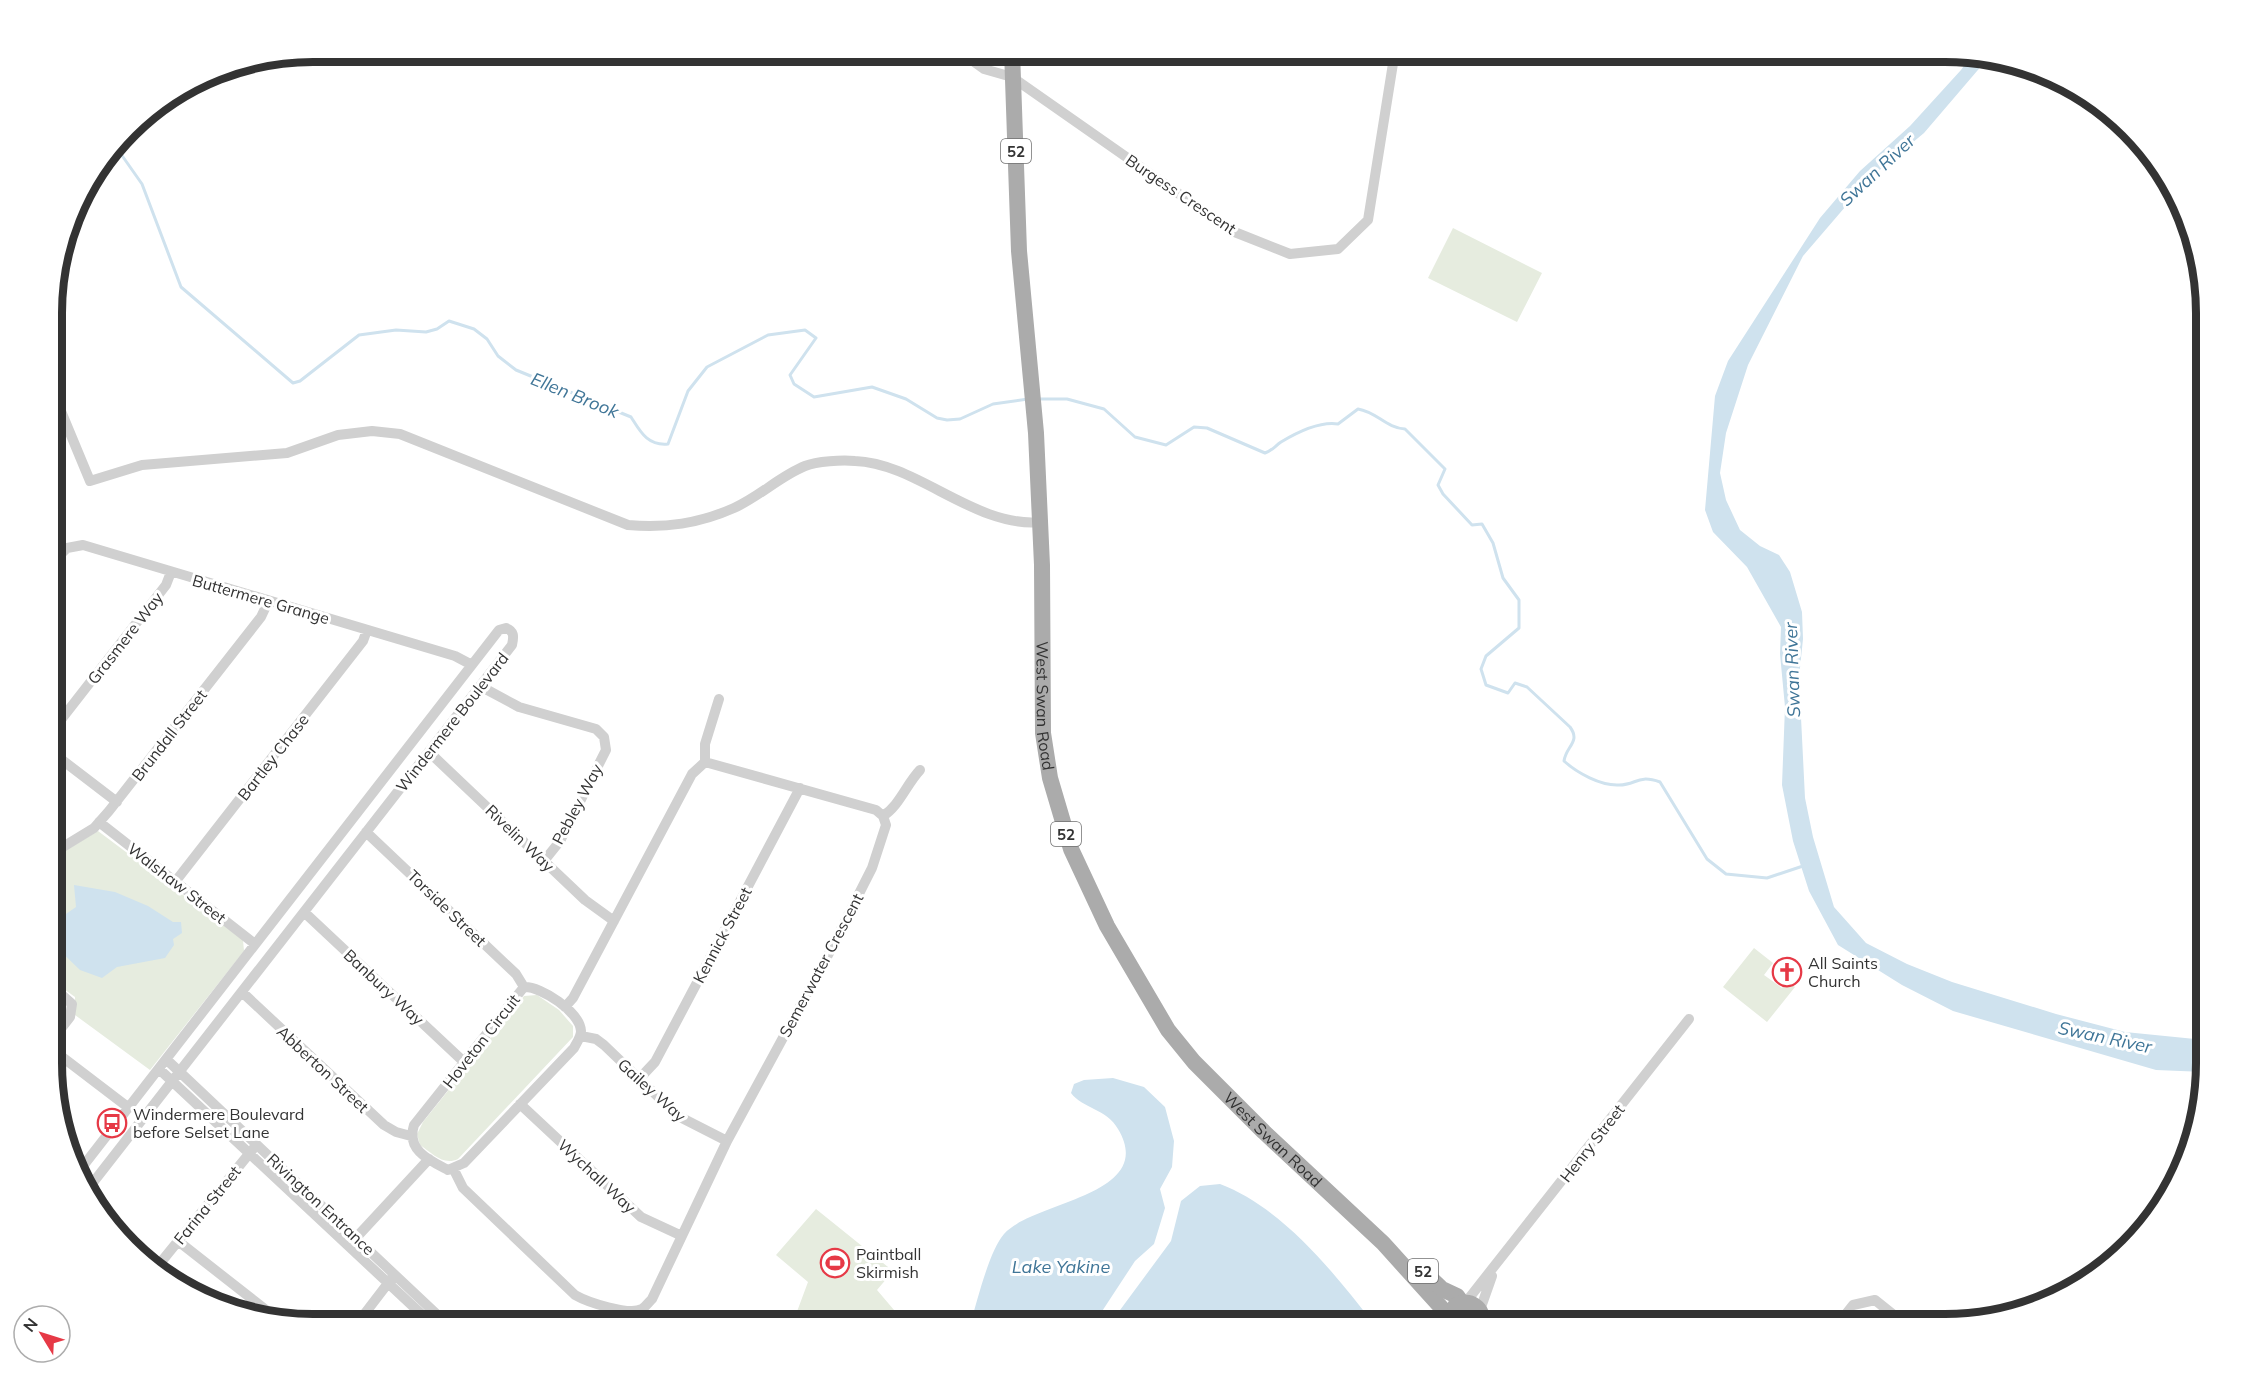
<svg xmlns="http://www.w3.org/2000/svg" width="2257" height="1376" viewBox="0 0 2257 1376" font-family="Mulish,sans-serif">
<style>
.green{fill:#e6ecdf}
.water{fill:#cfe2ee}
.lines{fill:none;stroke-linecap:round;stroke-linejoin:round}
.stream{stroke:#cfe2ee;stroke-width:3}
.street{stroke:#d0d0d0;stroke-width:10}
.primary{stroke:#ababab;stroke-width:16}
.labels{text-anchor:middle;dominant-baseline:central;stroke-width:6;stroke-linejoin:round;paint-order:stroke}
.shield{fill:#fff;stroke:#707070;stroke-width:1.5}
.shield-label{font-size:15px;font-weight:bold;fill:#333}
.street-label{font-size:16px;fill:#333;stroke:#fff}
.poi-label{font-size:16px;fill:#333;stroke:#fff;text-anchor:start}
.water-label{font-size:18px;font-style:italic;fill:#3f7597;stroke:#fff}
.rim{fill:none;stroke:#333;stroke-width:8}
</style>
<rect width="100%" height="100%" fill="#fff"/>
<path class="green" d="M1453,228l89,45 -25,49 -89,-44z
M98,831l145,109 1,11 -94,119 -75,-55v-18l-22,-16v-123z
M1754,948l19,15 -9,12 18,13 5,-7 8,6 -28,35 -44,-35z
M537,995l22,15 14,16v11l-115,122c-15,7 -26,-6 -38,-14l-3,-11 6,-12 101,-126z
M816,1209l77,62 -16,19 23,27 -3,8h-105l16,-43 -32,-27z"/>
<path class="water" d="M1972,55l17,2 -65,76 -54,45 -67,78 -55,109 -22,68 -6,40 6,27 14,30 20,16 19,9 11,17 12,40 1,27 -4,38 6,121 8,39 21,70 32,36 41,21 45,18 104,32 69,18 80,8v32l-49,-2 -203,-59 -51,-26 -64,-40 -29,-54 -16,-50 -11,-56 3,-78 -5,-53 1,-27 -34,-60 -34,-35 -8,-22 10,-114 13,-35 92,-143 40,-47 50,-45 51,-56z
M74,885l41,7 33,14 25,16h8l1,11 -9,6 1,6 -9,13 -48,9 -15,11 -22,-8 -27,-26v-21l23,-16z
M1113,1078l31,9 21,20 9,34 -2,26 -12,22 5,19 -11,36 -19,17 -42,64h-123c7,-23 19,-74 34,-91 29,-33 154,-38 114,-105 -11,-20 -36,-21 -47,-36l3,-9 10,-4z
M1220,1184c61,23 111,85 150,135v6h-261l62,-84 10,-40 19,-15z"/>
<g class="lines">
<path class="stream" d="M116,147l26,37 39,103 112,96 7,-2 59,-46 37,-5 30,2 11,-3 12,-8 25,8 13,10 11,17 18,14 115,47c9,14 16,29 37,27l20,-53 19,-24 61,-32 37,-5 11,8 -26,37 4,9 20,13 58,-10 34,12 31,19 10,2 13,-1 33,-15 35,-5
M1038,399h29l37,10 31,28 31,8 28,-18 13,1 58,25c8,-3 10,-7 16,-11 15,-9 38,-21 57,-18l20,-15c19,3 28,19 47,20l40,40 -7,16 5,9 29,31 10,-1 11,19 10,35 16,22v28l-33,28 -5,13 5,16 22,8 7,-10 12,4 43,40c11,15 -4,19 -6,34 13,12 37,25 55,24 18,0 18,-11 41,-3l47,77 19,15 41,4 36,-12"/>
<path class="street" d="M959,51l25,18 28,8 220,154 58,23 48,-5 30,-29 27,-169
M53,392l37,89 52,-16 145,-12 51,-18 34,-4 28,3 228,91c38,3 70,-1 106,-17 25,-11 46,-32 71,-42 12,-5 37,-6 50,-5 62,2 120,67 185,61
M53,562l14,-14 16,-3 372,111 17,9
M480,686l39,21 77,22 8,8 2,13 -46,91 -16,20
M53,730l113,-145 5,-13
M429,752l156,148 29,21
M53,753l64,49
M705,762v-18l14,-45
M883,816c16,-10 23,-31 37,-46
M99,822l156,122
M366,832l150,142 8,13
M53,853l41,-25 15,-17 152,-194 7,-15
M175,882l188,-241 4,-11
M304,912l160,150
M53,987l19,17 -2,13 -17,22
M524,987c17,-1 56,25 57,44 0,6 -4,11 -7,17l-110,115 -16,7c-19,-10 -42,-20 -34,-45z
M242,992l142,133 12,7 15,4
M581,1036l15,3 8,6 74,71 49,25
M53,1050l76,58
M167,1060l281,265
M159,1069l274,256
M639,1079l16,-17 145,-274
M520,1104l121,113 41,19
M80,1170l419,-540 7,-2c8,3 8,8 6,17l-424,544
M454,1170l9,18 112,107c12,7 54,21 67,14 3,-2 7,-7 10,-10l75,-158 102,-188 43,-85 14,-43 -3,-9 -7,-6 -171,-48 -13,12 -119,224 -8,9
M178,1241l102,80
M353,1241l76,-82
M157,1267l96,-118
M1466,1302l223,-283
M1480,1310l12,-34
M1838,1324l15,-19 22,-5 30,24
M356,1325l36,-47"/>
<g class="primary">
<path id="s1" d="M1012,51l7,200 17,182 6,132 1,168 7,45 21,71 36,77 61,104 26,32 70,70 119,111 65,72"/>
<path d="M1420,1268l22,21 15,7 5,7"/>
<path d="M1455,1306c15,-8 29,1 27,19"/>
</g>
</g>
<defs>
<g id="church-ring" transform="scale(1.5)"><circle r="9.5" fill="#fff" stroke="#e63946" stroke-width="1.5"/><path d="M-1.2-6h2.4v3.5h3.3v2.4h-3.3V6h-2.4V-.1h-3.3v-2.4h3.3Z" fill="#e63946"/></g>
<g id="bus-ring" transform="scale(1.5)"><circle r="9.5" fill="#fff" stroke="#e63946" stroke-width="1.5"/><path d="M-5-6H5V4H4V6H2V4H-2V6H-4V4H-5ZM-3.5-4V0h7V-4ZM-3.5 1.2v1.5H-2V1.2ZM2 1.2v1.5H3.5V1.2Z" fill="#e63946"/></g>
<g id="stadium-ring" transform="scale(1.5)"><circle r="9.5" fill="#fff" stroke="#e63946" stroke-width="1.5"/><path d="M0-5a6.5 5 0 1 0 0 10a6.5 5 0 1 0 0-10ZM-3.5-1.8h7v3.6h-7Z" fill="#e63946"/></g>
</defs>
<g fill-rule="evenodd">
<use href="#church-ring" x="1787" y="972"/>
<use href="#bus-ring" x="112" y="1123"/>
<use href="#stadium-ring" x="835" y="1263"/>
</g>
<g class="labels">
<g class="shield">
<rect x="1001" y="139" width="30" height="24" rx="4.5"/>
<rect x="1051" y="822" width="30" height="24" rx="4.5"/>
<rect x="1408" y="1259" width="30" height="24" rx="4.5"/>
</g>
<g class="shield-label">
<text x="1016" y="151">52</text>
<text x="1066" y="834">52</text>
<text x="1423" y="1271">52</text>
</g>
<g class="street-label">
<text transform="translate(1181 194) rotate(34)">Burgess Crescent</text>
<text transform="translate(261 599) rotate(16)">Buttermere Grange</text>
<text transform="translate(125 638) rotate(-52)">Grasmere Way</text>
<text stroke="none"><textPath href="#s1" startOffset="656">West Swan Road</textPath></text>
<text transform="translate(452 722) rotate(-52)">Windermere Boulevard</text>
<text transform="translate(169 735) rotate(-52)">Brundall Street</text>
<text transform="translate(273 757) rotate(-52)">Bartley Chase</text>
<text transform="translate(577 804) rotate(-62)">Pebley Way</text>
<text transform="translate(520 838) rotate(44)">Rivelin Way</text>
<text transform="translate(177 883) rotate(38)">Walshaw Street</text>
<text transform="translate(447 908) rotate(44)">Torside Street</text>
<text transform="translate(722 935) rotate(-62)">Kennick Street</text>
<text transform="translate(821 965) rotate(-62)">Semerwater Crescent</text>
<text transform="translate(384 987) rotate(43)">Banbury Way</text>
<text transform="translate(481 1041) rotate(-52)">Hoveton Circuit</text>
<text transform="translate(323 1069) rotate(43)">Abberton Street</text>
<text transform="translate(652 1090) rotate(42)">Gailey Way</text>
<text stroke="none"><textPath href="#s1" startOffset="1160">West Swan Road</textPath></text>
<text transform="translate(1592 1143) rotate(-52)">Henry Street</text>
<text transform="translate(597 1176) rotate(43)">Wychall Way</text>
<text transform="translate(321 1204) rotate(43)">Rivington Entrance</text>
<text transform="translate(207 1205) rotate(-51)">Farina Street</text>
</g>
<g class="poi-label">
<text x="1808" y="963">All Saints<tspan x="1808" dy="18">Church</tspan></text>
<text x="133" y="1114">Windermere Boulevard<tspan x="133" dy="18">before Selset Lane</tspan></text>
<text x="856" y="1254">Paintball<tspan x="856" dy="18">Skirmish</tspan></text>
</g>
<g class="water-label">
<text transform="translate(1877 170) rotate(-43)">Swan River</text>
<text transform="translate(575 395) rotate(22)">Ellen Brook</text>
<text transform="translate(1792 670) rotate(-92)">Swan River</text>
<text transform="translate(2105 1037) rotate(12)">Swan River</text>
<text x="1061" y="1266">Lake Yakine</text>
</g>
</g>
<path d="M0 0H2257V1376H0ZM313 62H1945A251 251 0 0 1 2196 313V1063A251 251 0 0 1 1945 1314H313A251 251 0 0 1 62 1063V313A251 251 0 0 1 313 62Z" fill="#fff" fill-rule="evenodd"/>
<path class="rim" d="M313 62H1945A251 251 0 0 1 2196 313V1063A251 251 0 0 1 1945 1314H313A251 251 0 0 1 62 1063V313A251 251 0 0 1 313 62Z"/>
<g transform="translate(42 1334) rotate(308)"><circle r="28" fill="#ffffff" stroke="#adadad" stroke-width="1.5"/>
<path d="M0-4.5L10 22L0 15L-10 22Z" fill="#e63946"/>
<text y="-9" font-size="16" font-weight="bold" text-anchor="middle" fill="#333333">N</text>
</g>
</svg>
